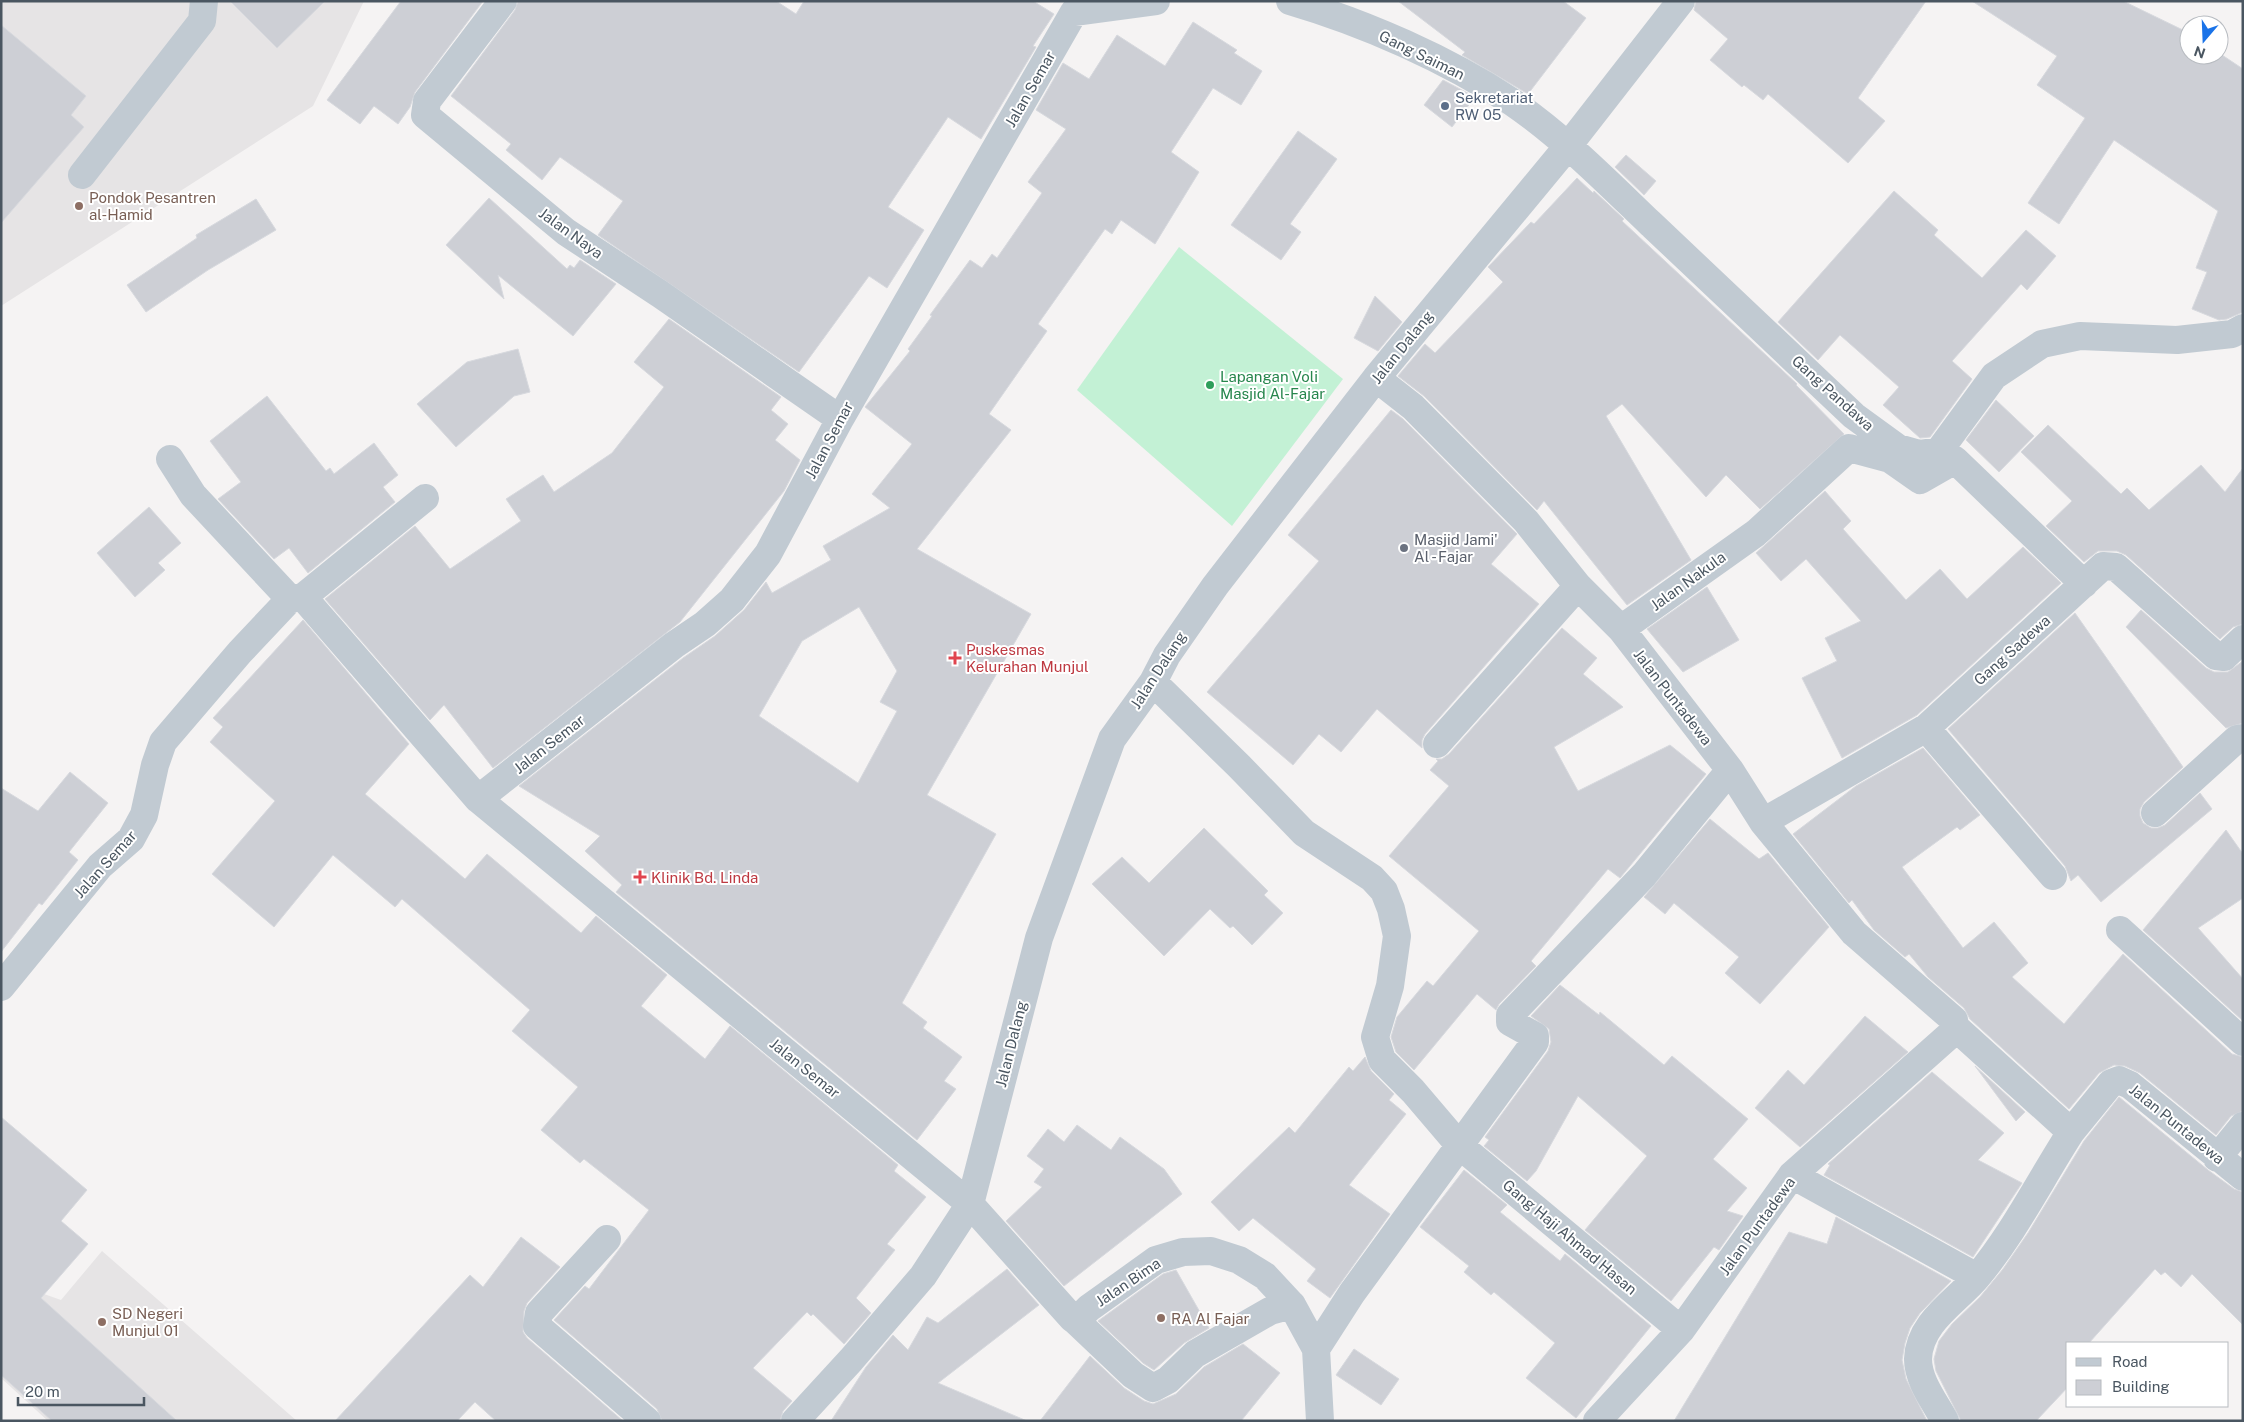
<svg xmlns="http://www.w3.org/2000/svg" width="2244" height="1422" viewBox="0 0 2244 1422" font-family="'Public Sans',sans-serif">
<style>
.education{fill:#e6e4e5}
.pitch{fill:#c3f1d5}
.building{fill:#cdcfd5;stroke:#d7d9de;fill-rule:evenodd}
.lines{fill:none;stroke-linecap:round;stroke-linejoin:round}
.minor{stroke:#c1cad2;stroke-width:28}
.service-dot{fill:#5c6f8a;stroke:#fff;stroke-width:2}
.education-dot{fill:#8d6e63;stroke:#fff;stroke-width:2}
.leisure-dot{fill:#2e9e5b;stroke:#fff;stroke-width:2}
.worship-dot{fill:#6b7280;stroke:#fff;stroke-width:2}
.health-dot{fill:#e0444e;stroke:#fff;stroke-width:2}
.labels{text-anchor:middle;dominant-baseline:central;stroke-width:4;stroke-linejoin:round;paint-order:stroke}
.street-label{font-size:15px;fill:#4a5661;stroke:#fff}
.service-label{font-size:15px;fill:#4e5e75;stroke:#fff;text-anchor:start}
.education-label{font-size:15px;fill:#785e54;stroke:#fff;text-anchor:start}
.leisure-label{font-size:15px;fill:#27864d;stroke:#fff;text-anchor:start}
.worship-label{font-size:15px;fill:#5b616d;stroke:#fff;text-anchor:start}
.health-label{font-size:15px;fill:#be3a42;stroke:#fff;text-anchor:start}
</style>
<rect width="100%" height="100%" fill="#f5f3f3"/>
<path class="education" d="M1,1h363l-51,105 -312,200z
M102,1251l195,170h-249l-47,-43v-34l43,-50 17,6z"/>
<path class="pitch" d="M1179,247l164,132 -111,147 -155,-136z"/>
<path class="building" d="M230,1h95l-48,47z
M401,1h82l-68,91 -5,15 -12,17 -24,-18 -14,18 -33,-24z
M518,1h258l20,13 8,-13h229l21,13 -21,32 3,1 -55,92 -33,-22 -60,90 36,23 -37,58 -18,-12 -70,96 -201,-137 25,-34 -63,-44 -18,23 -36,-30 5,-6 -60,-48 64,-86z
M1398,1h165l23,17 -58,76 -66,-39 3,-3z
M1696,1h230l-68,97 27,23 -37,42 -80,-69 -5,6 -19,-15 -2,2 -32,-27 18,-21 -34,-29z
M1972,1h151l66,32v22h30v-2l24,16v243l-16,7 -8,1 -27,-11 15,-37 -11,-4 22,-57 -104,-71 -55,84 -31,-21 57,-85 -48,-33 20,-29z
M1193,22l44,28 -3,3 28,18 -21,34 -28,-17 -42,64 28,20 -44,72 -34,-24 -9,14 -7,-5 -67,95 9,7 -58,83 22,16 -94,119 114,65 -104,181 69,39 -94,169 25,19 -4,6 39,29 -18,24 12,8 -39,51 -301,-248 6,-7 -37,-34 15,-15 -81,-50 164,-128 32,-22 29,-26 22,-28 6,11 59,-33 -8,-14 67,-38 -18,-14 40,-50 -47,-37 45,-56 -2,-2 24,-33 -2,-1 40,-55 12,8 10,-14 5,4 45,-65 -14,-11 38,-53 -30,-19 27,-47 26,16 28,-44 48,31zM859,607l38,64 -17,31 17,9 -39,72 -99,-67 43,-75z
M1,25l85,71 -15,19 13,12 -83,96z
M1443,80l32,17 -23,30 -28,-22z
M1298,131l39,28 -47,65 11,8 -20,28 -50,-35z
M1626,155l30,26 -12,14 -29,-28z
M1577,178l16,15 1,-2 30,28 -2,2 175,163 -1,1 48,49 -84,75 -34,-34 -20,22 -84,-93 -16,12 85,144 -64,45 -83,-104 -7,9 -113,-114 -26,-20 27,-32 10,9 68,-71 -15,-15 43,-45 3,2z
M1894,191l44,39 -4,5 48,43 44,-48 30,26 -29,34 -6,-6 -69,77 20,18 -42,58 -10,1 -37,-33 16,-18 -59,-52 -22,25 -40,-38z
M489,198l78,71 3,-4 4,3 6,-8 36,24 -43,52 -75,-61 6,24 -58,-54z
M256,199l20,31 -68,40 -62,42 -19,-27 70,-47 -1,-3z
M1375,296l27,26 -24,29 -24,-13z
M669,319l112,78 -10,13 17,14 -13,16 25,20 -16,31 -104,131 -187,146 -49,-63 -14,15 -105,-121 90,-73 35,43 71,-48 -15,-22 37,-24 11,17 58,-39 52,-66 -30,-25z
M518,349l12,43 -16,4 -58,51 -39,-43 50,-42z
M267,396l59,75 4,-3 4,6 40,-31 24,32 -15,12 12,15 -87,71 -19,-25 -15,11 -56,-60 23,-17 -31,-41z
M1996,400l38,36 -35,36 -33,-32z
M1391,410l12,9 114,115 -26,30 48,40 -114,130 -3,6v8l-45,-39 -36,43 -22,-18 -26,31 -86,-73 112,-131 -31,-26z
M2048,425l73,69 6,-6 22,22 52,-45 24,27 18,-24v156l-10,3 -13,12 -94,-84 -9,-4h-19l-14,11 -38,-36 26,-25 -51,-49z
M1825,491l26,30 -8,8 63,71 34,-31 27,30 56,-52 38,36 -144,132 -75,43 -40,-80 35,-17 -12,-23 36,-17 -55,-62 -25,22 -25,-28z
M149,507l32,36 -23,20 7,7 -30,27 -38,-44z
M1707,587l32,53 -56,32 -36,-43z
M2141,610l65,58 8,4h14l15,-11v62l-17,5 -100,-101z
M2075,613l108,154 -39,35 -4,7v7l3,7 8,5h7l7,-3 35,-32 12,16 -111,93 -23,-27 -7,6 -6,-15 -117,-137z
M303,620l106,124 -44,50 100,85 22,-25 94,79 15,-17 71,59 -26,31 64,53 25,-33 168,139 -4,6 32,26 -39,47 8,6 -39,48 15,15 -27,31 -31,-30 -2,2 -4,-4 -54,56 39,33 -9,10 -3,10h-118l-5,-12 -103,-89 31,-34 4,3 60,-79 -65,-51 -4,4 -39,-33 37,-43 -66,-56 18,-21 -128,-111 -7,8 -62,-52 -59,72 -62,-53 63,-73 -65,-59 13,-15 -10,-9z
M1562,628l35,30 -14,16 40,33 -69,40 24,44 92,-46 36,29 -86,104 -12,-9 -77,92 5,5 -37,38 -3,6 -19,-16 -63,76 -18,-18 -5,-15 6,-20 30,-36 6,5 46,-55 -90,-75 60,-70 -19,-16 8,-9 -2,-2h6l7,-5z
M1923,748l57,67 -20,15 -3,-3 -55,40 61,81 31,-26 34,41 -16,14 52,47 59,-70 109,100 11,3v54l-12,5 -15,19 -76,-62 -15,-7 -11,-1 -15,8 -30,36 -99,-90 -6,-11 -36,-31 -19,-23 -4,3 -31,-27 -22,-30 -3,3 -56,-69 63,-48z
M70,772l38,31 -39,49 9,8 -36,45 -3,-2 -38,49v-164l37,23z
M1710,819l49,40 9,-6 61,74 -69,77 -35,-31 14,-16 -65,-54 -9,11 -21,-17z
M1204,828l64,63 -4,4 19,18 -31,32 -19,-19 -3,2 -20,-19 -46,47 -72,-72 30,-27 27,26z
M2226,830l17,24v44l-45,30 45,51v42l-100,-91z
M1560,985l39,30 1,-3 64,53 8,-9 76,63 -35,40 34,29 -20,23 16,5 -24,34 -5,-3 -43,54 -86,-71 62,-74 -69,-60 -42,75 -9,10 -43,-35 5,-6 -4,-3 63,-86 3,-9 -2,-13 -18,-13z
M1865,1016l43,36 -108,95 -45,-39 33,-38 16,15z
M1365,1057l6,14 23,23 -5,6 17,14 -57,71 41,29 -60,84 -23,-17 9,-12 -63,-51 -14,13 -28,-29 78,-75 6,6 54,-66 4,4z
M1975,1066l50,46 -9,9z
M1932,1072l72,61 -26,27 44,23 -49,74 -149,-82 6,-10 -2,-1z
M2119,1097l89,73 26,19 9,3v133l-51,-51 -11,13 -16,-15 -4,3 -6,-6 -66,74h-21v44l-32,34h-75l-25,-50 -2,-12 5,-18 13,-17 28,-27 23,-28 25,-36 56,-92z
M1,1117l86,73 -26,31 27,23 -47,54 136,123h-125l-51,-46z
M1077,1125l34,25 9,-13 44,32 18,25 -118,92 -58,-65 36,-34 -8,-5 10,-13 -17,-13 21,-27 16,13z
M1464,1170l43,35 -7,7 60,49 5,-7 86,72 -75,92 -50,-40 29,-35 -61,-51 -3,3 -27,-23 5,-6 -49,-39z
M1836,1217l115,64 -31,32 -10,15 -5,15 -3,17 4,19 21,42h-253l115,-189 38,12z
M521,1237l39,30 -33,36 -3,8 -1,21 4,6 96,83h-127l-21,-19 -18,19h-122l135,-146 13,12z
M1007,1269l32,36 -101,78 89,38h-196l35,-54 27,-32 15,15 19,-33 11,6z
M1176,1270l33,58 -25,15 -30,27 -11,-7 -45,-42 65,-47z
M1243,1344l37,29 -39,48h-201l50,-65 34,32 20,13 9,3 23,-10 28,-27z
M1354,1349l45,30 -18,26 -45,-30z"/>
<g class="lines">
<path class="minor" d="M503,1l-76,100 -2,14 141,117 94,62 180,125
M1290,1c75,22 157,58 222,101 51,35 95,80 139,122 68,64 136,128 203,192l44,32 21,6 20,-3 55,-75 48,-32 38,-8 97,4 55,-6 11,-6
M1074,12l82,-11
M82,175l120,-154 2,-20
M1376,378l37,29 113,114 52,65 43,43 109,141 33,52 91,111 100,87 1,7 -3,6 -160,142 -111,155 -84,91
M170,459l23,36 97,104
M303,597l122,-99
M1621,629l135,-96 93,-85 41,11 30,21 35,-20 129,124
M1153,682l86,84 65,67 68,45 12,13 7,18 6,27 -7,50 -15,51 7,23 31,31 46,54 222,185
M1926,728l127,148
M1437,744l141,-158
M478,799l196,-154 31,-21 27,-24 36,-46 72,-135 234,-407
M2155,813l82,-74 6,-1
M1763,822l163,-94 177,-162 13,1 100,89 8,1 19,-18
M2120,930l123,112
M1,987l99,-121 31,-27 13,-24 11,-50 8,-23 77,-90 50,-53 13,-2 175,202 492,405 102,114 4,3 13,-13 67,-48 27,-8 28,-1 28,9 26,16 27,29 24,44 4,72
M2071,1132l40,-49 8,-3 11,5 113,92
M2217,1158l26,-32
M1792,1175l185,102
M607,1239l-68,74 -2,13 110,95
M1076,1321l57,54 20,13 15,-8 27,-26 75,-43 22,-6
M1316,1349l36,-56 183,-251v-6l-25,-14v-7l134,-140 86,-105
M795,1421l56,-61 72,-84 47,-72 69,-266 73,-199 41,-57 14,-27 48,-69 161,-208 192,-232 113,-145
M1945,1421c-10,-19 -27,-40 -27,-62 1,-37 39,-58 59,-82 37,-44 63,-97 94,-145l-116,-105"/>
</g>
<circle class="service-dot" cx="1445" cy="106" r="5"/>
<g class="education-dot">
<circle cx="79" cy="206" r="5"/>
<circle cx="1161" cy="1318" r="5"/>
<circle cx="102" cy="1322" r="5"/>
</g>
<circle class="leisure-dot" cx="1210" cy="385" r="5"/>
<circle class="worship-dot" cx="1404" cy="548" r="5"/>
<g class="health-dot">
<path d="M952.5 650.5h5v5h5v5h-5v5h-5v-5h-5v-5h5z"/>
<path d="M637.5 869.5h5v5h5v5h-5v5h-5v-5h-5v-5h5z"/>
</g>
<g class="labels">
<g class="street-label">
<text transform="translate(1422 55) rotate(26)">Gang Saiman</text>
<text transform="translate(1030 89) rotate(-60)">Jalan Semar</text>
<text transform="translate(571 233) rotate(36)">Jalan Naya</text>
<text transform="translate(1402 347) rotate(-51)">Jalan Dalang</text>
<text transform="translate(1833 393) rotate(42)">Gang Pandawa</text>
<text transform="translate(829 440) rotate(-62)">Jalan Semar</text>
<text transform="translate(1688 581) rotate(-36)">Jalan Nakula</text>
<text transform="translate(2012 650) rotate(-42)">Gang Sadewa</text>
<text transform="translate(1158 670) rotate(-57)">Jalan Dalang</text>
<text transform="translate(1673 697) rotate(52)">Jalan Puntadewa</text>
<text transform="translate(549 744) rotate(-38)">Jalan Semar</text>
<text transform="translate(105 864) rotate(-48)">Jalan Semar</text>
<text transform="translate(1011 1044) rotate(-76)">Jalan Dalang</text>
<text transform="translate(805 1068) rotate(39)">Jalan Semar</text>
<text transform="translate(2177 1124) rotate(39)">Jalan Puntadewa</text>
<text transform="translate(1757 1226) rotate(-54)">Jalan Puntadewa</text>
<text transform="translate(1570 1237) rotate(40)">Gang Haji Ahmad Hasan</text>
<text transform="translate(1128 1282) rotate(-34)">Jalan Bima</text>
</g>
<g class="service-label">
<text x="1455" y="97">Sekretariat<tspan x="1455" dy="17">RW 05</tspan></text>
</g>
<g class="education-label">
<text x="89" y="197">Pondok Pesantren<tspan x="89" dy="17">al-Hamid</tspan></text>
<text x="112" y="1313">SD Negeri<tspan x="112" dy="17">Munjul 01</tspan></text>
<text x="1171" y="1318">RA Al Fajar</text>
</g>
<g class="leisure-label">
<text x="1220" y="376">Lapangan Voli<tspan x="1220" dy="17">Masjid Al-Fajar</tspan></text>
</g>
<g class="worship-label">
<text x="1414" y="539">Masjid Jami'<tspan x="1414" dy="17">Al - Fajar</tspan></text>
</g>
<g class="health-label">
<text x="966" y="649">Puskesmas<tspan x="966" dy="17">Kelurahan Munjul</tspan></text>
<text x="651" y="877">Klinik Bd. Linda</text>
</g>
</g>
<rect width="2244" height="1422" fill="none" stroke="#4a5661" stroke-width="5"/>
<rect x="2066" y="1342" width="162" height="65" fill="#ffffff" stroke="#b7bbc0"/>
<rect x="2076" y="1358" width="25" height="8" fill="#c1cad2" stroke="#b7bbc0"/>
<text x="2112" y="1367" font-size="15" fill="#4a5661">Road</text>
<rect x="2076" y="1380" width="25" height="15" fill="#cdcfd5" stroke="#b7bbc0"/>
<text x="2112" y="1392" font-size="15" fill="#4a5661">Building</text>
<g transform="translate(2204 40) rotate(199)"><circle r="24" fill="#ffffff" stroke="#b7bbc0"/>
<path d="M0-4L9 19L0 12L-9 19Z" fill="#1a73e8"/>
<text y="-8" font-size="14" font-weight="bold" text-anchor="middle" fill="#4a5661">N</text>
</g>
<path d="M18 1397v8h126v-8" fill="none" stroke="#4a5661" stroke-width="2.5"/>
<text x="25" y="1397" font-size="15" fill="#4a5661" stroke="#ffffff" stroke-width="4" paint-order="stroke">20 m</text>
</svg>
